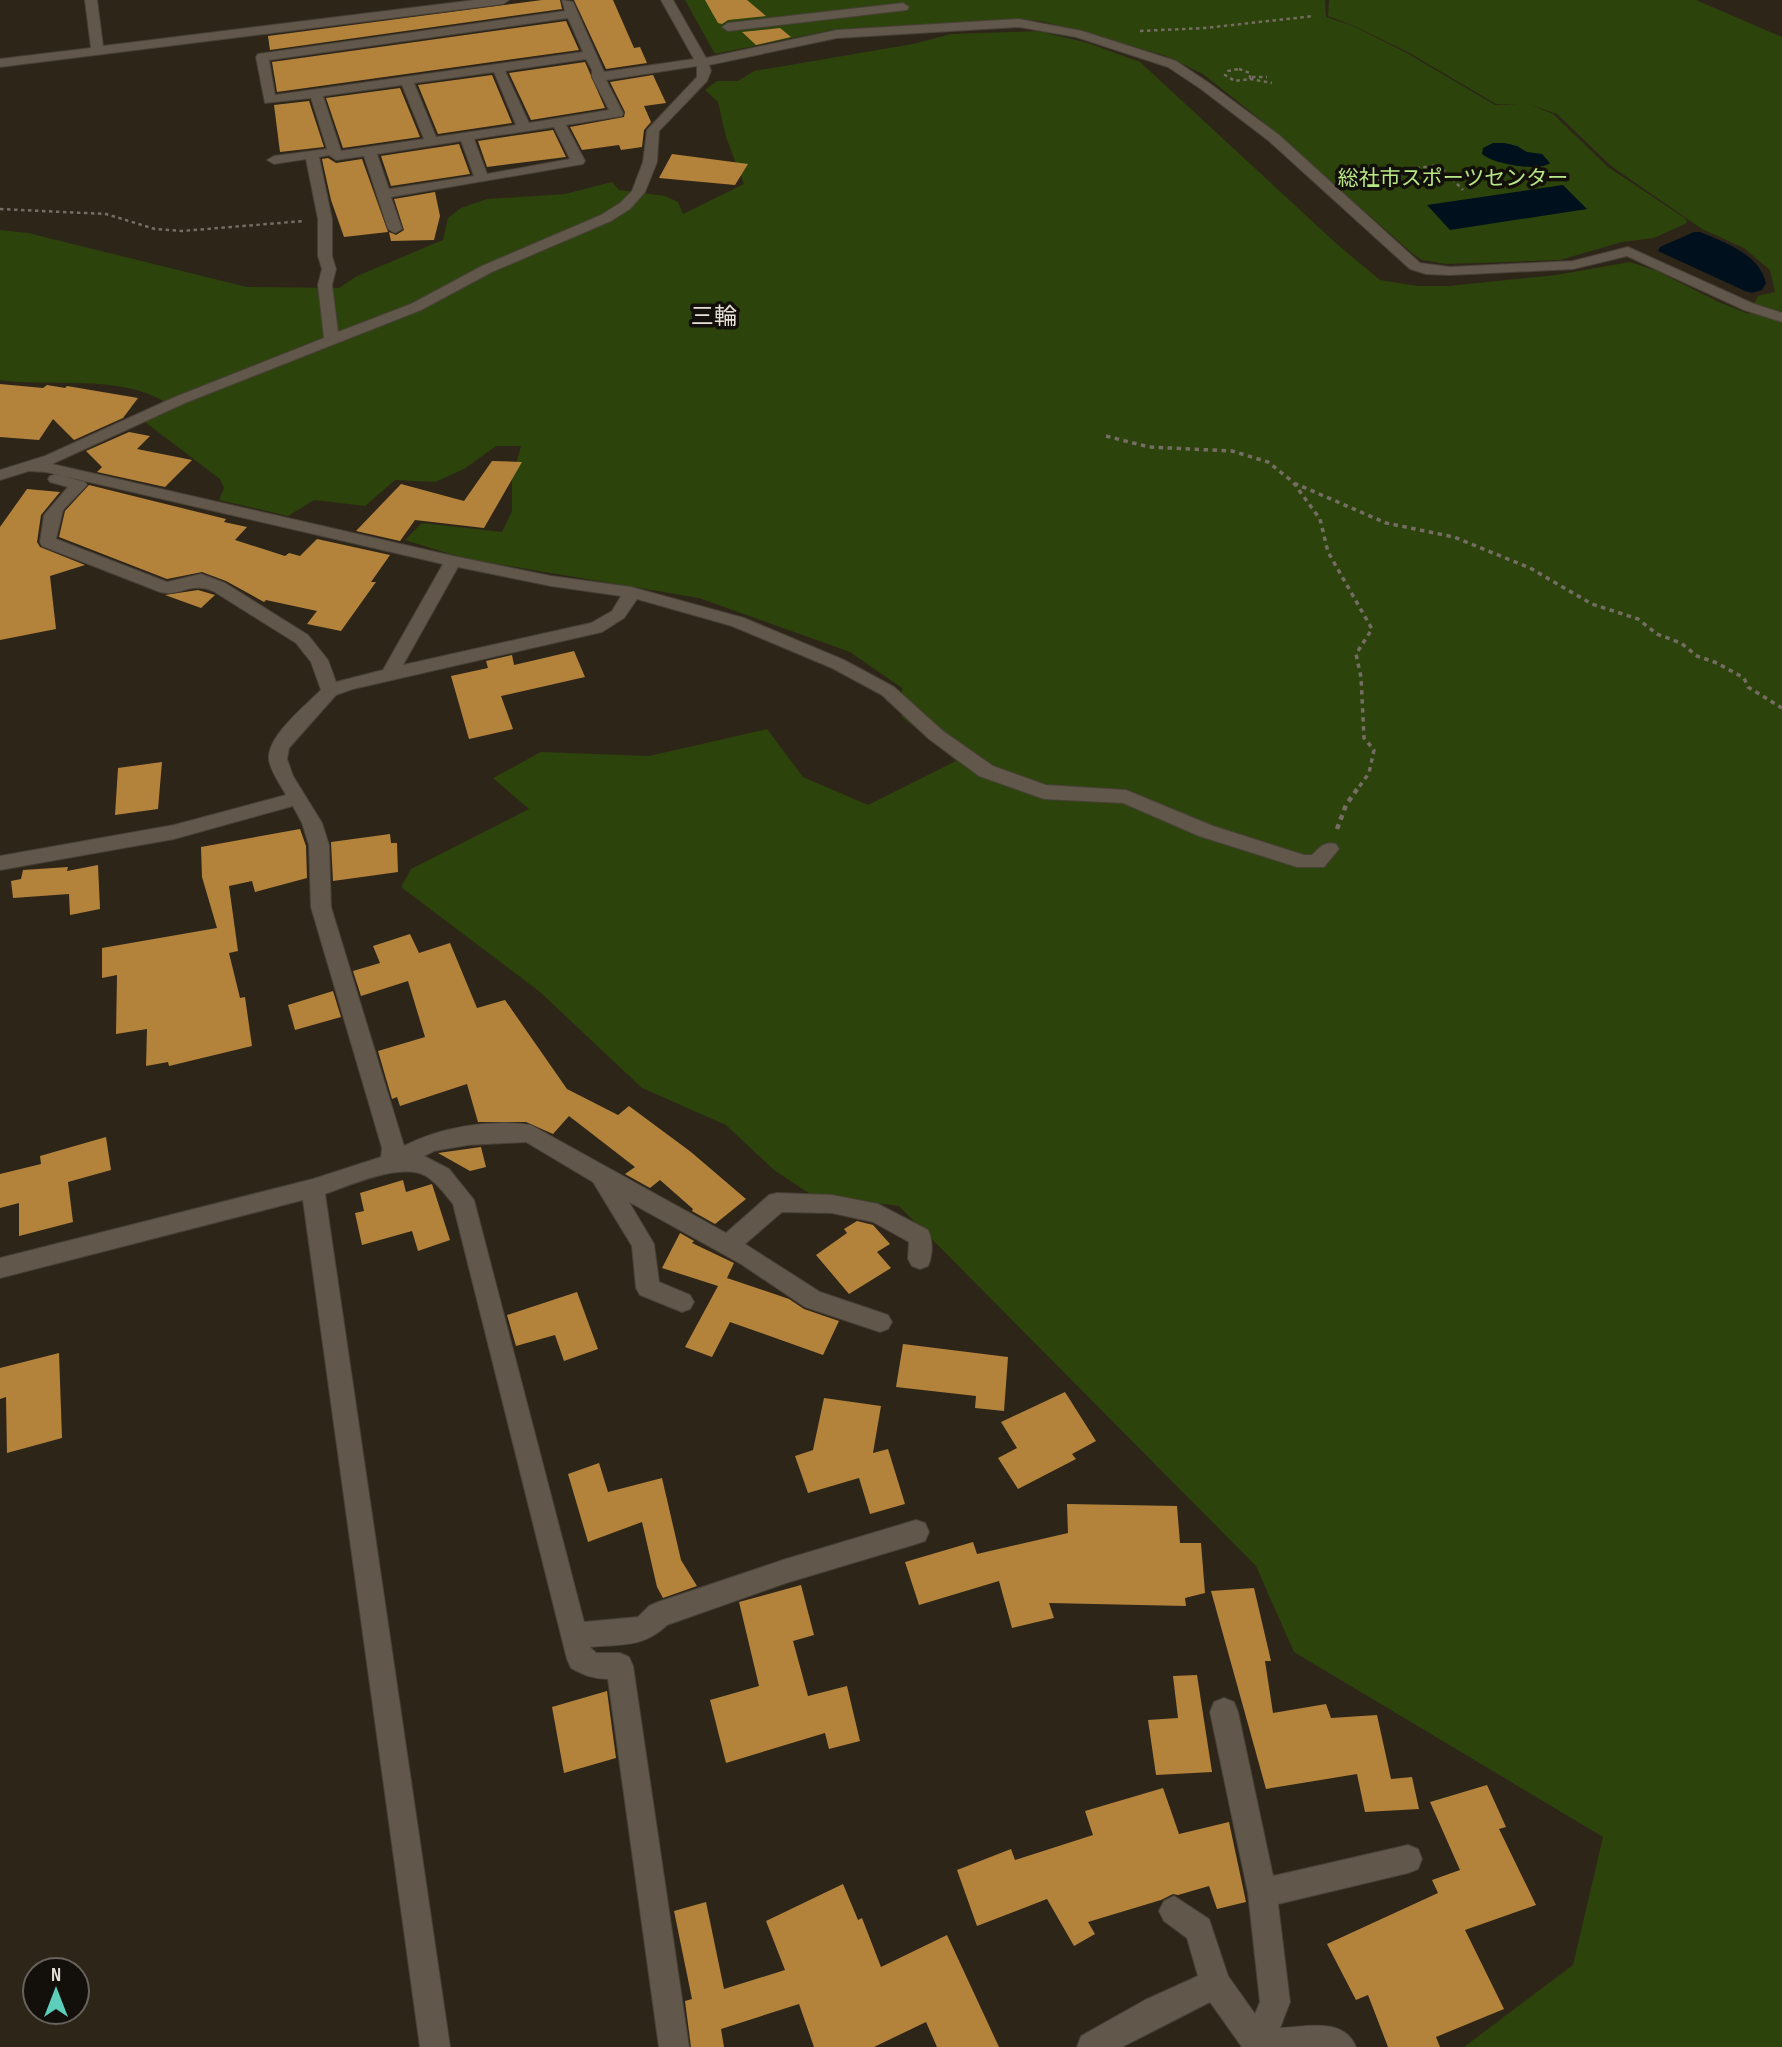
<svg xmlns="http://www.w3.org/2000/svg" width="1782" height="2047" viewBox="0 0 1782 2047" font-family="'Sofia Sans Condensed','Noto Sans JP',sans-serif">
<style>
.green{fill:#2c430b}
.water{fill:#00101d}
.building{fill:#b3833c}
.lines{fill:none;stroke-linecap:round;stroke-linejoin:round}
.minor-casing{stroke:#484037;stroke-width:2}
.path-far2{stroke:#756d63;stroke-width:2.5;stroke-dasharray:3.5 3.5;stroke-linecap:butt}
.path-far1{stroke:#756d63;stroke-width:3.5;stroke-dasharray:4.5 4.5;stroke-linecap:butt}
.path{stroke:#756d63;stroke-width:4.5;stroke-dasharray:5 5;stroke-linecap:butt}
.minor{fill:#61574a;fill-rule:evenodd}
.labels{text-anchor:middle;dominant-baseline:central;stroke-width:7;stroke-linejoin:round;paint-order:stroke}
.far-park-label{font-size:21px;fill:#b8e785;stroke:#130f0a}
.far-quarter-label{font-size:23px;fill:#e6e0d8;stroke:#130f0a}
</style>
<rect width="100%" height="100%" fill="#2e2519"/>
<path class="green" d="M685,0h640l1,17 27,9 52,26 90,53 23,-1h-22l-90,-53 -52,-25 -26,-10 1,-16h367l86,37v2010h-318l109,-82 30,-128 -309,-185 -38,-86 -357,-360 -89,-12 -36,-24 -48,-45 -84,-37 -102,-96 -139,-105 10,-18 118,-60 -36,-31 48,-26 108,4 118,-27 36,48 65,28 88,-44 -54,-44v-29l-52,-36 -151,-54 -236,-40 -58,-18 17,-17 80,9 10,-21v-32l9,-33h-25l-32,23 -29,13 -40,-2 -30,26 -51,-6 -26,16 -69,-16 5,-12 -4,-9 -75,-57 29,-14c-47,-36 -119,-20 -174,-28v-150l28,3 219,54 92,1 18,-12 86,-36 5,-22 13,-10 26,-9 78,-5 47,-12 7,8 46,6 13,6 5,12 61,-30 -18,-47 -8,-35 -13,-12 12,-9h21l16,-10 159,-27 38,-10 87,-3 50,12 52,19 199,184 41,34 37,6h32l107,-11 74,-13 27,9 62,31 30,12 9,-18 17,-4 -5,-22 -26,-22 -42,-19 -91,-63 -54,-52 -28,-10 24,10 55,53 78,52 1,4 -33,15 -32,4 -62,18 -114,4 -24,-4 -9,-6 -147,-130 -63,-50 -40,-19 -122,-34 -19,-1 -185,9 -122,25z"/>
<path class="water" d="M1505,143l12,3 10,6 15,2 8,9c-11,9 -57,1 -68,-9l1,-6 10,-5z
M1563,185l24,24 -137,21 -23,-25z
M1694,232h6c26,11 59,22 66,51l-4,7 -10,3 -7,-2 -87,-40 2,-4z"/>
<path class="building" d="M542,0h18l2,9 -292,41 -2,-14z
M574,0h39l21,48 6,-1 7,16 -41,6z
M705,0h42l19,16 -38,4 -6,4 -4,-1z
M566,21l13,29 -302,42 -5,-30z
M780,28l11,9 -35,8 -14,-13z
M585,62l20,46 -74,12 -22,-47z
M492,75l20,48 -74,11 -20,-49z
M653,75l13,28 -22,3 7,16 -7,8 -2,17 -21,3 -2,-5 -37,5 -12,-23 54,-10 1,-5 -15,-30z
M400,88l20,49 -77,11 -17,-50z
M309,101l15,46 -44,5 -6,-47z
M553,130l13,27 -79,10 -9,-26z
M459,144l11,30 -79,12 -10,-30z
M672,154l76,10 -13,21 -76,-7z
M328,158l8,5 26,-4 26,73 -44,5 -13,-37 -8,-36 -1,-5z
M435,192l5,24 -6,24 -43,1 -2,-9 7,3 8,-5 -10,-31z
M0,384l43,4 4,-3 18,3 2,-2 71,12 -15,20 -49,22 -21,-21 -14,21 -39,-3z
M129,432l21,4 -13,13 55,11 -27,27 -68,-15 5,-5 -16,-16z
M492,461l30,1 -38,66 -69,-8 -15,21 -44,-10 45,-47 63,17z
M89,485l137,34 -2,3 23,5 -12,13 50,16 4,-3 11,3 17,-17 73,16 -19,27h5l-35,49 -34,-7 10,-13 -51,-11 -2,2 -38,-21 -24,-9 -35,7 -108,-42 6,-26z
M27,489l33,3 -19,23 -4,27 3,5 45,18 -35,11 6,53 -56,11v-113z
M198,590l17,5 -14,13 -36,-13z
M574,651l11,26 -84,19 12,33 -44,10 -18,-63 37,-8 -2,-7 26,-6 2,10z
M162,762l-4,47 -43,6 3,-47z
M300,829l6,17 1,32 -52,14 -3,-11 -23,5 9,65 -9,2 11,45 5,-1 7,49 -83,20 -1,-4 -22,4 1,-37 -31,5 1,-59 -15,3v-30l115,-20 -15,-51 -1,-30z
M390,834l1,9h6l1,29 -65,9 -2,-39z
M98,865l2,44 -30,6 -1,-21 -56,4 -2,-17 10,-2 2,-9 45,-3 -1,4z
M410,934l9,19 31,-10 27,65 28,-8 62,89 51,26 11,-9 62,46 55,47 -31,25 -23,-13 1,-2 -33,-29 -10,8 -25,-14 10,-7 -66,-51 -16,18 -27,-12h-48l-11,-38 -67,22 -3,-9 -5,2 -14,-48 47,-14 -17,-56 -47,15 -8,-25 27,-8 -7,-17z
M333,991l8,26 -46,13 -7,-25z
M106,1137l5,33 -43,12 5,40 -54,14v-33l-19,5v-34l41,-10 -1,-8z
M481,1147l5,20 -16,4 -32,-18z
M403,1180l3,12 26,-8 18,56 -32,11 -6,-20 -50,14 -7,-32 9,-2 -4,-18z
M857,1221l16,4 17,19 -13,8 14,16 -42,26 -33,-39 31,-22 -3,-4z
M680,1233l14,8 -2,2 42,20 -7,15 62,21 15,10 35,12 -16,34 -93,-33 -18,35 -27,-10 33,-61 -56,-18z
M577,1292l21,57 -34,12 -9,-26 -39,11 -9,-31z
M903,1344l105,13 -4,54 -29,-3 1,-12 -80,-9z
M59,1353l3,85 -55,15 -1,-56 -6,2v-31z
M1065,1392l31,49 -24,13 4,5 -58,30 -20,-31 19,-10 -16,-26z
M824,1398l57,8 -8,47 15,-4 17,55 -35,10 -11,-36 -51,15 -13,-37 18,-6z
M599,1463l9,29 54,-14 19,82 16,26 -34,12 -6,-11 -15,-65 -54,20 -20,-68z
M1067,1504l110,2 3,37h21l4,50 -20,5 1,8 -137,-3 5,15 -42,10 -13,-47 -80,24 -14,-43 68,-20 4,12 91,-21z
M801,1585l13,50 -21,6 15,55 39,-10 13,55 -31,8 -4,-16 -99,30 -16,-63 49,-14 -20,-84z
M1254,1588l17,73h-6l8,52 53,-9 5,14 46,-3 14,64 21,-2 7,32 -54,3 -8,-38 -91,15 -55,-198z
M1197,1675l15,97 -56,3 -8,-55 30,-2 -5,-42z
M607,1691l9,67 -52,15 -12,-66z
M1487,1785l19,42 -7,2 37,76 -71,25 39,79 -68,28 4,10h-52l-20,-52 -12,5 -29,-56 111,-51 -6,-13 28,-10 -30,-68z
M1163,1788l16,46 50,-12 17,80 -29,7 -8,-23 -31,9 -5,-1 -12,6 -73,22 7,12 -21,12 -27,-47 -70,27 -20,-56 54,-21 4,11 78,-25 -8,-24z
M843,1884l15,36 4,-2 19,49 66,-32 52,112h-62l-11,-25 -52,25h-60l-15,-43 -78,25 3,18h-33l-6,-46 7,-2 -18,-88 32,-9 18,87 61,-19 -19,-49z"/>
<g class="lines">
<g class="minor-casing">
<path id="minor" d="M85,0h12l6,46 372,-46h34l-6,4 -503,63v-8l91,-11z
M562,0l11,2 31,70 90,-13 -33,-59h12l33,58 131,-28 182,-11 63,12 94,30 33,22 70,52 141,128 30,4 123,-6 55,-14 126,57 28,9v9l-38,-12 -117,-54 -54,13 -123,6 -24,-1 -16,-5 -141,-128 -68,-52 -33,-22 -92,-30 -57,-10 -182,11 -128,27 2,6 -4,10 -48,50 -2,31 -12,30 -15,17 -19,12 -119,51 -71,38 -236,93 -133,61 401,92 98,20 80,11 113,31 100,42 50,27 49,44 50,35 53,19 80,5 87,36 91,29h8c8,-8 12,-14 24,-11l3,5 -15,18h-27l-98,-31 -76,-33 -79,-4 -65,-23 -50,-37 -47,-44 -50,-27 -100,-42 -95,-27 -13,19 -22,14 -249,57 -17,6 -47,53 -2,11 6,17 29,47 7,22 2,62 73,239c36,-19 86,-27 127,-21l195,108 43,-38 8,-2 55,2 46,9 50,26c5,11 5,25 0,36l-8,3 -8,-3 -4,-7 1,-17 -36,-20 -41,-9 -50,-1 -37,32 75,48 68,23 4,7 -4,7 -8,3 -75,-25 -64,-43 -112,-62 25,42 5,38 31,13 4,7 -4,7 -8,3 -42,-17 -4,-7 -4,-42 -39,-64 -67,-40 -58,3 -34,6 -10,5 25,13 25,31 110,422 54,-5 11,-11 9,-4 128,-43 130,-39 9,3 4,9 -4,9 -9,3 -130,39 -119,42c-24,23 -45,19 -77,22l6,6h24l9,4 4,9 56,381h-30l-51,-368c-15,0 -24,-4 -37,-11l-4,-9 -114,-455c-8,-10 -16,-21 -27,-28 -25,-14 -75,9 -101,18l125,853h-30l-117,-847 -303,78v-20l313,-79 68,-22 1,-9 -71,-241 -2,-62 -7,-22 -9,-17 -119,33 -174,31v-14l174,-31 112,-30c-6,-11 -15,-23 -17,-35 -3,-23 37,-55 52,-70l-10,-28 -15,-19 -83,-52c-23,-10 -33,6 -53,1l-118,-46 -2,-4 4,-27 24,-28 -18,-5 -2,-3 2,-3 6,-2 29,8 2,3 -24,25 -7,29 111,43 34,-8 24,9 83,52 20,25 8,22 47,-12 60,-106 -397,-92 -17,-1 -29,9v-10l45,-14 130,-59 149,-59 -6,-53 4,-16 -4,-13v-37l-12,-60 -32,5 -7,-4 7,-4 53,-7 -16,-51 -46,5 -9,-46 2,-3 307,-43zM568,18l15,34 -308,43 -6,-35zM586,59l6,11v7l17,33 -80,13 -24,-52zM697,66v11l-50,53 -4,32 -11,29 -12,12 -19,12 -119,51 -71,38 -73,28 -6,-47 4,-16 -4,-13v-37l-13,-62 10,-2 7,5 28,-4 24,73 7,4 7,-4 -11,-32 192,-33 2,-3 -19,-36 56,-9 1,-3 -17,-33zM494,72l22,53 -80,12 -22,-54zM402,85l22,54 -83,12 -18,-55zM554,127l16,32 -83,15 -13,-35zM461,141l13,35 -85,13 -12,-35zM458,567l93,19 70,10 -9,15 -21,12 -188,42z
M903,3l6,4 -2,3 -179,21 -6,-4 6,-4z
M1224,1698l10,4 4,10 35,164 135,-31 10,4 4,10 -4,10 -10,4 -130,31 12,98 -10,26c27,-1 64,-11 76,19h-114l-32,-45 -88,45h-45l4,-11 64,-36 53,-24 -11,-38 -23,-17 -5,-10 5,-10 10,-5 35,23 19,57 27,38 5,-12 -12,-109 -38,-181 4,-10z"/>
</g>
<path class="path-far2" d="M1140,31l65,-3 109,-12
M1239,69l11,4v6l-15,2 -10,-6 3,-4z
M1252,77h15
M1250,79l22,4
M1350,181l1,-4 88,-12 24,25
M1357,184l38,-5 2,-7
M0,209l106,5 49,15 27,2 122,-10"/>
<path class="path-far1" d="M1106,436l43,11 83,4 36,11 25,20 27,37 8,33 44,77 -16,25 5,23 3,61 10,12 -5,23 -10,14
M1294,483l92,40 68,14 76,31 62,36 46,15 19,15 24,9 16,13 20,7 27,15 4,9 34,21"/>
<path class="path" d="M1337,829l9,-24 14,-20"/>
<use href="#minor" class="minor"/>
</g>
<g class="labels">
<g class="far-park-label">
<text x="1453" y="178">総社市スポーツセンター</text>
</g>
<g class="far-quarter-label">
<text x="714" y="317">三輪</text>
</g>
</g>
<g transform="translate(56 1991)"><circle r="33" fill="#130f0a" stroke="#67635c" stroke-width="2"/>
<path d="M0-5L12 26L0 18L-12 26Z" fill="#5ccebb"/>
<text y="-10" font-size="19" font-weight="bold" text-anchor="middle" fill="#e6e0d8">N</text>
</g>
</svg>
